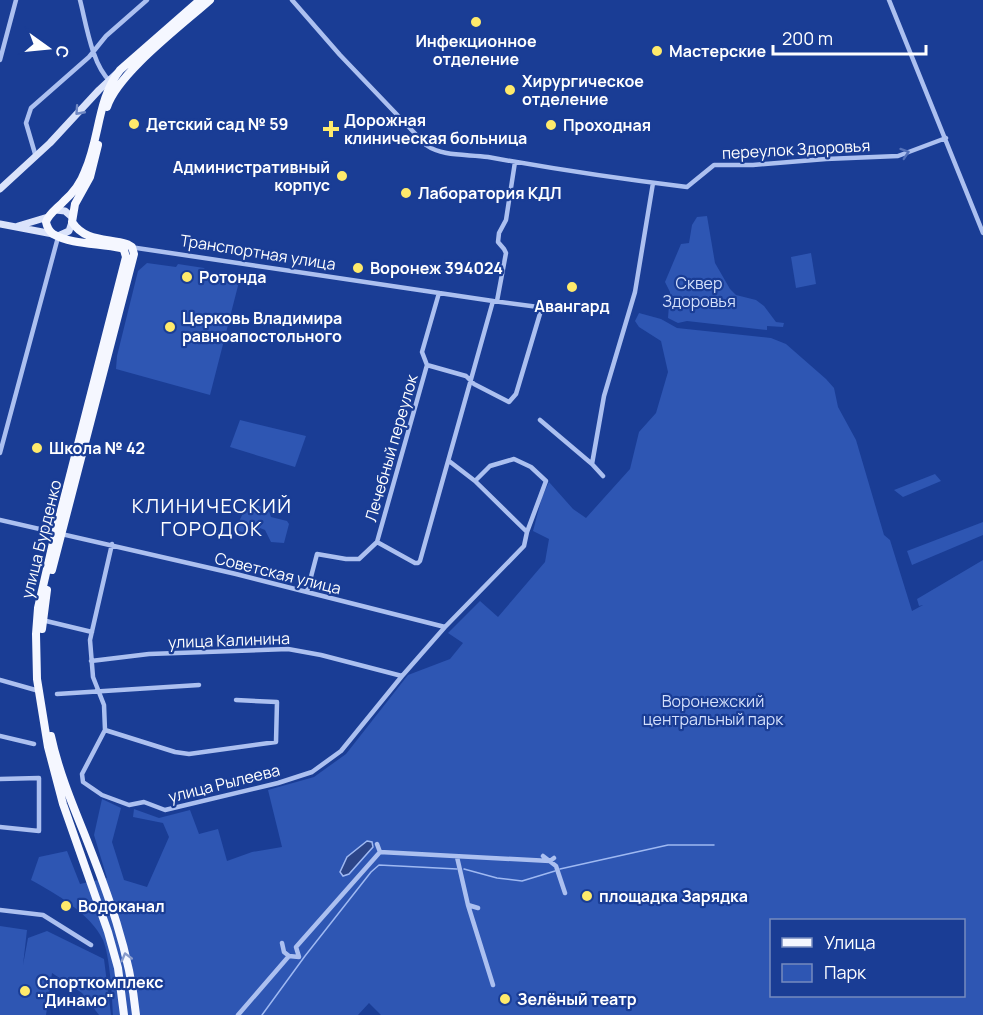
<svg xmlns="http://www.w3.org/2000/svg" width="983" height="1015" viewBox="0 0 983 1015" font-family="Manrope,sans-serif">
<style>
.green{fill:#2e56b3;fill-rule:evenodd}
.water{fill:#2c4588;stroke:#9fb9f2;stroke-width:1.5}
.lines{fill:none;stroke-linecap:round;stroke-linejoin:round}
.stream{stroke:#9fb9f2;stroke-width:1.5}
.street{stroke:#acc0f0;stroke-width:4.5}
.secondary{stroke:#dae3fb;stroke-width:7}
.primary{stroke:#f5f7ff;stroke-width:8}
.oneway{stroke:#7088c3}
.oneway2{stroke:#5471b9}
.oneway3{stroke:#889aca}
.poi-dot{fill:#ffea6b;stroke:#1a3d95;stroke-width:2}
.labels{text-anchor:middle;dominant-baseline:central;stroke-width:4.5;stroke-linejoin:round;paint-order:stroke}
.poi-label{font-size:16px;font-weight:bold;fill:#fff;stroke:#1a3d95;text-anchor:start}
.street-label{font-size:16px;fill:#fff;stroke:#1a3d95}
.park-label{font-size:16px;fill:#d3dffb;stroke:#1a3d95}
.quarter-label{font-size:20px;letter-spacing:1.5px;fill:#fff;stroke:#1a3d95}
</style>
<rect width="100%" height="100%" fill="#1a3d95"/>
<path class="green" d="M707,216l8,47 15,26 6,6 20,5 8,6 12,16 8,1 -1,4 -16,-1v4l-80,-9 -9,2 -10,-5 2,-26 -5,-10 16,-38 8,-1 3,-18 5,-8z
M811,253l5,31 -20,4 -5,-31z
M147,263l29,4 2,-3 26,4 3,4 33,6 -30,117 -94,-26 1,-13 21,-85z
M639,313l22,6 16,9 94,10 15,6 40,35 8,9 4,19 18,33 28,95 6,5 22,71 11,-6 -4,1 -2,-7 66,-39v455h-602l-12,-12 -11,12h-245c-1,-19 -3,-58 -10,-75 -12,-26 -48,-47 -72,-60l8,-23 28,-6 13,33 27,-6 -13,-43 8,-36 19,9 -9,34 12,38 23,7 22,-50 -6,-14 -30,-6 1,-8 25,9 31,-8 9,24 19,-5 9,32 25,-9 30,-5 -14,-57 46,-13 32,-23 62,-79 42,-16 13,-16 -15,-10 32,-32 18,16 47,-55 4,-23 -16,-8 9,-34 7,-15 24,27 13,9 44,-49 9,-37 17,-19 12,-41 -7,-31 -22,-14 -4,-6zM772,920h192v76h-192z
M240,420l66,16 -11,31 -65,-20z
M935,474l6,7 -38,16 -9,-7z
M252,504l16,4 3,9 16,4 2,3 -5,19 -13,-1 -6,-12 -5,-2 -3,4 -6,-2 -2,4 -14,-4 10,-21z
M983,522v13l-71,30 -5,-14z
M0,926l27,4 -4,35 5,-27 19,-7 57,28 7,56h-12l-17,-22 -30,-20 -6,42h-46z"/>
<path class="water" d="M367,841l5,1 1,5 -24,27 -6,2 -3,-4 7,-15z"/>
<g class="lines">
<path class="stream" d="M464,869l33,9 25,3 33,-10
M560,869l108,-24h46
M262,1015l43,-59 66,-84 8,-7 78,4"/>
<path class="street" d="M80,0c6,23 12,65 30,81
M292,0l48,55 86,90c17,12 41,9 62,12 66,12 132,22 199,30l27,-22h39l73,-6 72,-3 48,-18
M889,0l94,233
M0,60l16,-60
M36,157l-10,-34 5,-15 58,-51 17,-21 41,-36
M130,247l363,54 53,7h27
M497,301l9,-48 -2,-4 -6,-7 1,-9 7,-13 9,-58
M427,365l39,11 8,8 35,18 7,-8 26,-87
M540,420l52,44 12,-68 31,-104 18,-109
M0,453l57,-212
M592,464l11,12
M475,481l15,-15 24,-7 17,8 15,14 -19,51
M0,520l236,54 209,53
M377,542l38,21h3l2,-2 73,-260
M307,592l10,-38 29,5h13l18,-17 50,-177 -5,-13 17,-59
M42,620l50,12
M91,661l58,-7 139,-5 33,6 81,21
M0,680l39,11
M57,694l142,-9
M105,730l-23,44 1,8 19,13 27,10 15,-3 21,8 113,-27 34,-11 29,-21 61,-75 43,-49 79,-81 3,-14 -52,-51 -26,-20
M105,730l70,22 14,2 87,-12 1,-40 -41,-2
M105,730l-1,-25 -11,-28 -3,-37 22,-96
M0,736l34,8
M0,779l39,-1v53l-39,-4
M377,844l3,8
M543,856l13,10 9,27
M457,857l11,48 25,80
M468,905l10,3
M0,910l43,5 48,30
M282,943l2,9 5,4
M238,1015l51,-59 10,1 -3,-10 84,-95 170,9 4,-3"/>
<path class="secondary" d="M0,189l50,-46 49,-53 17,-16
M56,210l9,1 7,6
M0,224l53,10
M18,226l30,-9
M58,236l11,-5 3,-9"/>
<path class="primary" d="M107,107c11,-34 75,-82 103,-107
M52,570l82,-316 -2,-7 -5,-3c-20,-6 -42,-2 -55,-22l3,-18 15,-27 8,-32
M42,629l5,-39
M51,736c7,33 20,65 33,97 23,58 46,119 52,182
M124,1015l-6,-47 -10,-36 -45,-128 -15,-57 -11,-68 -1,-45 2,-26 17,-74 71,-277 -2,-7 -3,-2c-21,-5 -49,-3 -68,-14 -4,-3 -6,-7 -7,-12 3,-9 12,-14 18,-21 9,-8 17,-19 21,-30 15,-33 12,-72 35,-101l80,-70"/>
</g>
<defs><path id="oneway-chevron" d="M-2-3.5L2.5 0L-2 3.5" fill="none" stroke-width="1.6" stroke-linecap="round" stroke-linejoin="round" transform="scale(1.5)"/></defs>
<use class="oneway" href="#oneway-chevron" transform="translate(79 111) rotate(132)"/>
<use class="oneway2" href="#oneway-chevron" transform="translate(905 153) rotate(-18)"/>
<use class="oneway3" href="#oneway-chevron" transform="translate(126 957) rotate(-105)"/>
<g class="poi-dot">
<circle cx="476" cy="22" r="6"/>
<circle cx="657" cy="51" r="6"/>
<circle cx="510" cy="90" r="6"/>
<circle cx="134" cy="124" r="6"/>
<circle cx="551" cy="125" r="6"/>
<path d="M328 120h6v6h6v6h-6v6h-6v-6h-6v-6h6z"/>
<circle cx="342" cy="176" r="6"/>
<circle cx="406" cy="193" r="6"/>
<circle cx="358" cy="268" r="6"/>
<circle cx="187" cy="277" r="6"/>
<circle cx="572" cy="287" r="6"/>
<circle cx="170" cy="327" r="6"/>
<circle cx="37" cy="448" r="6"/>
<circle cx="587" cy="896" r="6"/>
<circle cx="66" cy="906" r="6"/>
<circle cx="25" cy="991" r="6"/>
<circle cx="505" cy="999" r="6"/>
</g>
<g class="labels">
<g class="poi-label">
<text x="476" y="41" text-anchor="middle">Инфекционное<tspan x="476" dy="18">отделение</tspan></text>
<text x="669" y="51">Мастерские</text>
<text x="522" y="81">Хирургическое<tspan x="522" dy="18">отделение</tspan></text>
<text x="344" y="120">Дорожная<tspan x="344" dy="18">клиническая больница</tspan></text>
<text x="146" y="124">Детский сад № 59</text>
<text x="563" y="125">Проходная</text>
<text x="330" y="167" text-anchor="end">Административный<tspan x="330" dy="18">корпус</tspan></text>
<text x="418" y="193">Лаборатория КДЛ</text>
<text x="370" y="268">Воронеж 394024</text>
<text x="199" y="277">Ротонда</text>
<text x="572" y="306" text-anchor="middle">Авангард</text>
<text x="182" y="318">Церковь Владимира<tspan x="182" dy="18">равноапостольного</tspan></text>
<text x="49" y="448">Школа № 42</text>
<text x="599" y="896">площадка Зарядка</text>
<text x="78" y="906">Водоканал</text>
<text x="37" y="982">Спорткомплекс<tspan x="37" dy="18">"Динамо"</tspan></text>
<text x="517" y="999">Зелёный театр</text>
</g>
<g class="street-label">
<text transform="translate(796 149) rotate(-3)">переулок Здоровья</text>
<text transform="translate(258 252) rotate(9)">Транспортная улица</text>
<text transform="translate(391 448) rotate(-74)">Лечебный переулок</text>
<text transform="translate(41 539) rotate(-76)">улица Бурденко</text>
<text transform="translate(278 573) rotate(14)">Советская улица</text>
<text transform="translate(229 640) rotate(-2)">улица Калинина</text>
<text transform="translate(224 783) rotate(-14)">улица Рылеева</text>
</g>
<g class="park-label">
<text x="699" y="283">Сквер<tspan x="699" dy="18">Здоровья</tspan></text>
<text x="713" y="701">Воронежский<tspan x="713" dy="18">центральный парк</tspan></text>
</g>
<g class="quarter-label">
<text x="212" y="505">КЛИНИЧЕСКИЙ<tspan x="212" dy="23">ГОРОДОК</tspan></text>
</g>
</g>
<rect x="770" y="919" width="195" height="78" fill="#1a3d95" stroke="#768bbf" stroke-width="1.5"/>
<rect x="782" y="938" width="30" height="9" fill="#f5f7ff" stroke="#768bbf" stroke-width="1.5"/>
<text x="824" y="949" font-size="18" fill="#ffffff">Улица</text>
<rect x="782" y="964" width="30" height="18" fill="#2e56b3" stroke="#768bbf" stroke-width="1.5"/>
<text x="824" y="979" font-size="18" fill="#ffffff">Парк</text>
<g transform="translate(48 48) rotate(105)" stroke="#1a3d95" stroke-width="4.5" paint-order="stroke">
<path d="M0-4.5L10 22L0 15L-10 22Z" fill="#ffffff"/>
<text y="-9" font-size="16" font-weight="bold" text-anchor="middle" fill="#ffffff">С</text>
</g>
<path d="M773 45v9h153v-9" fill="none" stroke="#ffffff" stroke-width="3"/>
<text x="782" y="45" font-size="18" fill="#ffffff" stroke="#1a3d95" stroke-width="4.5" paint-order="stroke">200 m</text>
</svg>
